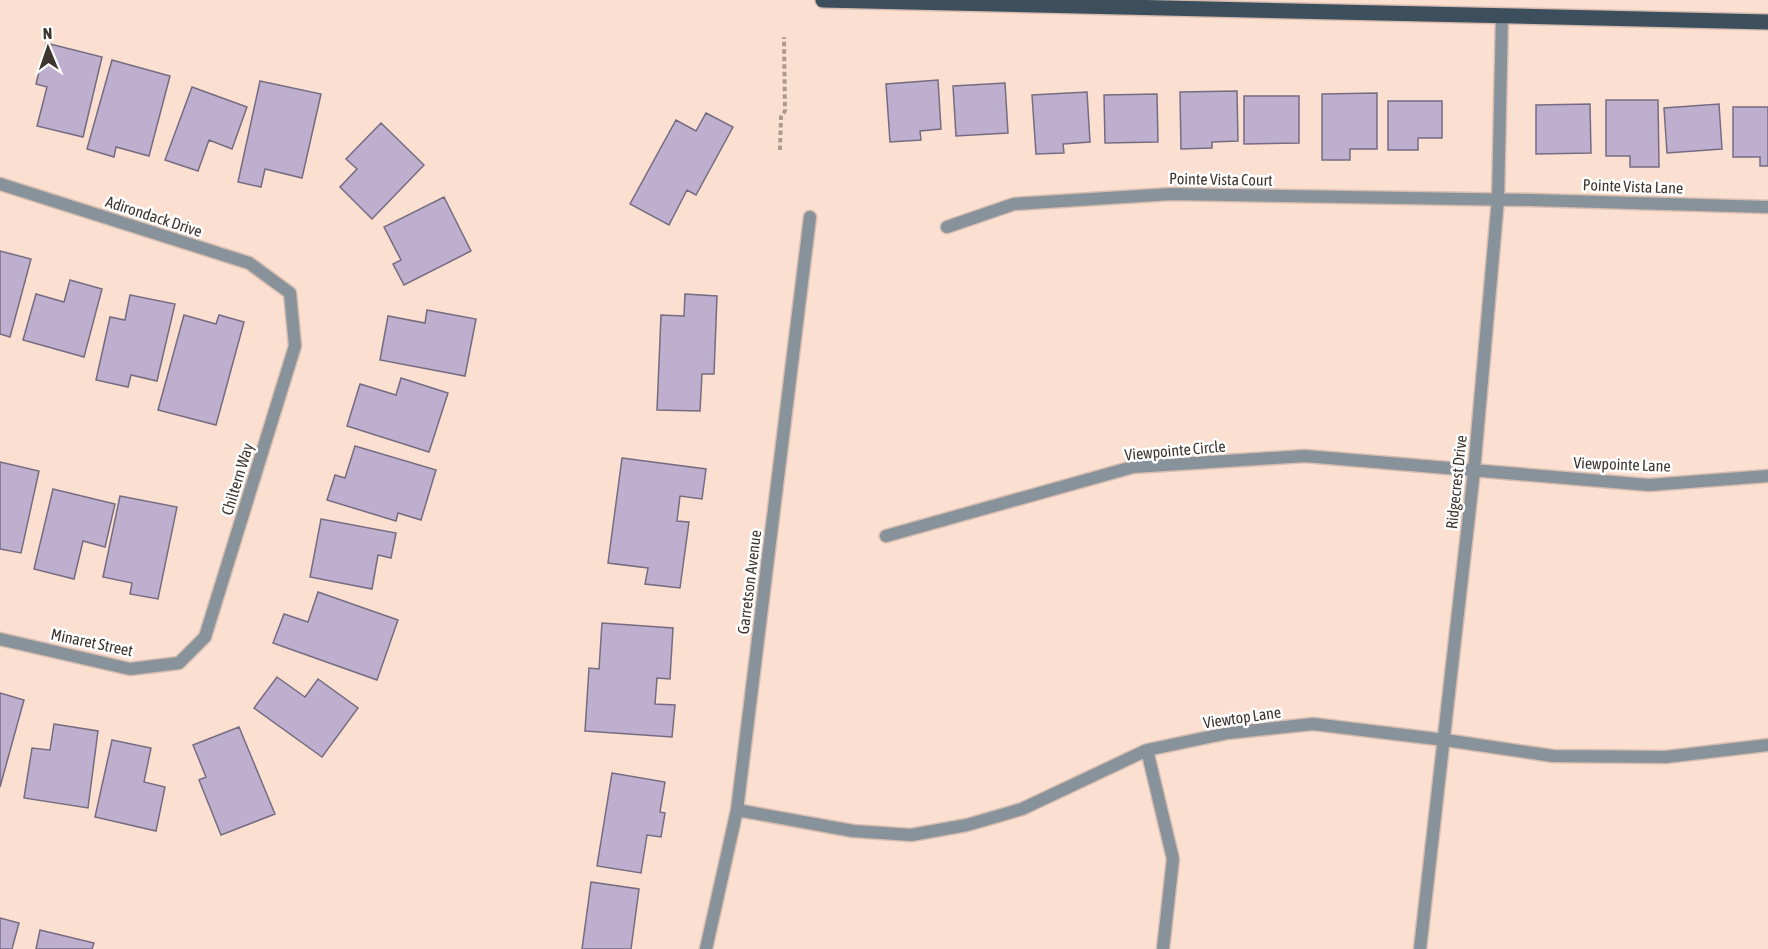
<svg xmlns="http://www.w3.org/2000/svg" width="1768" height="949" viewBox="0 0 1768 949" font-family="'Asap Condensed',sans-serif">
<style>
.building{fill:#bdafcd;stroke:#766c82;stroke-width:1.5}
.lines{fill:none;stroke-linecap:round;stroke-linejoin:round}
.minor-casing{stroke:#d6bdb0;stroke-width:15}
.primary-casing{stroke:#d6bdb0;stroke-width:18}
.path{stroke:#ae998e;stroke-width:4;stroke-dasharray:4.5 3;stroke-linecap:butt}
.minor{stroke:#88929a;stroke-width:12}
.primary{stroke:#3d4e5c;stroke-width:15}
.labels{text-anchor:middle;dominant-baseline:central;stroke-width:5;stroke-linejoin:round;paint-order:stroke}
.street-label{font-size:16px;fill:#403630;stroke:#fff}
</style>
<rect width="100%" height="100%" fill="#fbdfd0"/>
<path class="building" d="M46,43l56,14 -19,80 -46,-11 10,-39 -11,-3z
M112,60l58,16 -21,80 -33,-9 -2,10 -27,-8z
M938,80l3,49 -21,2 1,9 -31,2 -4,-58z
M260,81l61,13 -19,84 -37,-9 -4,18 -23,-5z
M1005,83l3,50 -52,3 -3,-50z
M192,87l55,20 -15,42 -23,-9 -11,31 -33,-11z
M1237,91l1,50 -26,1v6l-31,1 -1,-57z
M1087,92l3,50 -27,2 1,9 -28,1 -4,-59z
M1377,93v56h-27v11h-28v-66z
M1157,94l1,48 -53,1 -1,-48z
M1244,96h55v47l-55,1z
M1606,100h52l1,67h-29v-11h-24z
M1388,101h54v37h-24v12h-30z
M1590,104l1,49 -55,1v-49z
M1719,104l3,45 -55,4 -3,-45z
M1733,107h35v59h-8v-9h-27z
M706,113l27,14 -37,68 -9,-5 -18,35 -39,-21 46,-84 20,11z
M381,123l43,42 -52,54 -32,-32 17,-18 -11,-10z
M444,197l27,54 -67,34 -11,-21 8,-4 -17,-33z
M0,251l31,8 -21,78 -10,-3z
M70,280l32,9 -18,68 -61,-17 13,-46 28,8z
M685,294l32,2 -3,78h-12l-2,37 -43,-1 4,-95 23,1z
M130,295l45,9 -18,77 -26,-6 -3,12 -32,-7 14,-63 15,3z
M427,310l49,9 -11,57 -85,-16 8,-44 37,7z
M184,315l32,9 3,-9 25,7 -28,103 -58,-15z
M401,378l47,15 -19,59 -82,-26 13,-42 36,11z
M355,446l81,24 -15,50 -23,-7 -2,8 -69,-21 8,-25 10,3z
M622,458l84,11 -4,30 -22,-3 -3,25 12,1 -9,66 -35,-4 3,-16 -40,-5z
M0,462l39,9 -18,82 -21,-4z
M53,489l62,15 -10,43 -22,-6 -9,38 -40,-10z
M120,496l57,11 -19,92 -28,-5 2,-11 -29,-6z
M321,519l75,14 -5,25 -13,-3 -6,34 -62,-12z
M318,592l80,28 -21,60 -104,-37 11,-29 24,8z
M602,623l71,5 -3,51 -13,-1 -2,26 20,1 -3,32 -87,-6 4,-63 10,1z
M277,677l28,20 13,-18 40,29 -36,49 -68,-49z
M0,693l24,7 -24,87z
M54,724l44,7 -10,77 -64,-10 8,-50 18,2z
M239,727l36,87 -54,21 -22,-55 7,-3 -13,-32z
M112,740l39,8 -7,34 21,5 -9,44 -61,-14z
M612,773l53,9 -5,30 5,1 -4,24 -14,-2 -6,38 -44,-7z
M591,882l48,7 -8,60h-49z
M0,918l19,5 -7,26h-12z
M40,930l54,13 -2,6h-56z"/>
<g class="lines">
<g class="minor-casing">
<path id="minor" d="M0,184l249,79 41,30 5,53 -90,291 -26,26 -49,6 -130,-30
M947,227l67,-23 157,-10 361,6 236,7
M886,536l247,-69 172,-11 344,29 119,-9
M1147,750l26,109 -10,90
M737,810l116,21 58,4 56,-10 55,-16 125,-59 81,-17 85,-9 132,16 108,16 113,1 102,-12
M706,949l31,-139 73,-593
M1420,949l54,-478 24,-272 4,-183"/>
</g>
<g class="primary-casing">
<path id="primary" d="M823,0l945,22"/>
</g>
<path class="path" d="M780,150l1,-33 4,-6 -1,-74"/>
<use href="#minor" class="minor"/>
<use href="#primary" class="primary"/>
</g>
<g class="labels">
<g class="street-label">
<text transform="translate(1221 179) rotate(1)">Pointe Vista Court</text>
<text transform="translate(1633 186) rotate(2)">Pointe Vista Lane</text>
<text transform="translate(154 216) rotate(18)">Adirondack Drive</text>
<text transform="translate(1175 450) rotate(-5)">Viewpointe Circle</text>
<text transform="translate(1622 464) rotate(2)">Viewpointe Lane</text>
<text transform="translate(237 479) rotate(-73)">Chiltern Way</text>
<text transform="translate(1456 482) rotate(-84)">Ridgecrest Drive</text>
<text transform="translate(749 582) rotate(-83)">Garretson Avenue</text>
<text transform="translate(92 642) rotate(12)">Minaret Street</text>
<text transform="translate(1242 717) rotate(-8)">Viewtop Lane</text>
</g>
</g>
<g transform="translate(48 48) rotate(358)" stroke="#ffffff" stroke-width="4.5" paint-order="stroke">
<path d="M0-4.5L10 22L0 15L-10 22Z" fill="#403630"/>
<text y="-9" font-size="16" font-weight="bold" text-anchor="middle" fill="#403630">N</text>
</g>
</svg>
